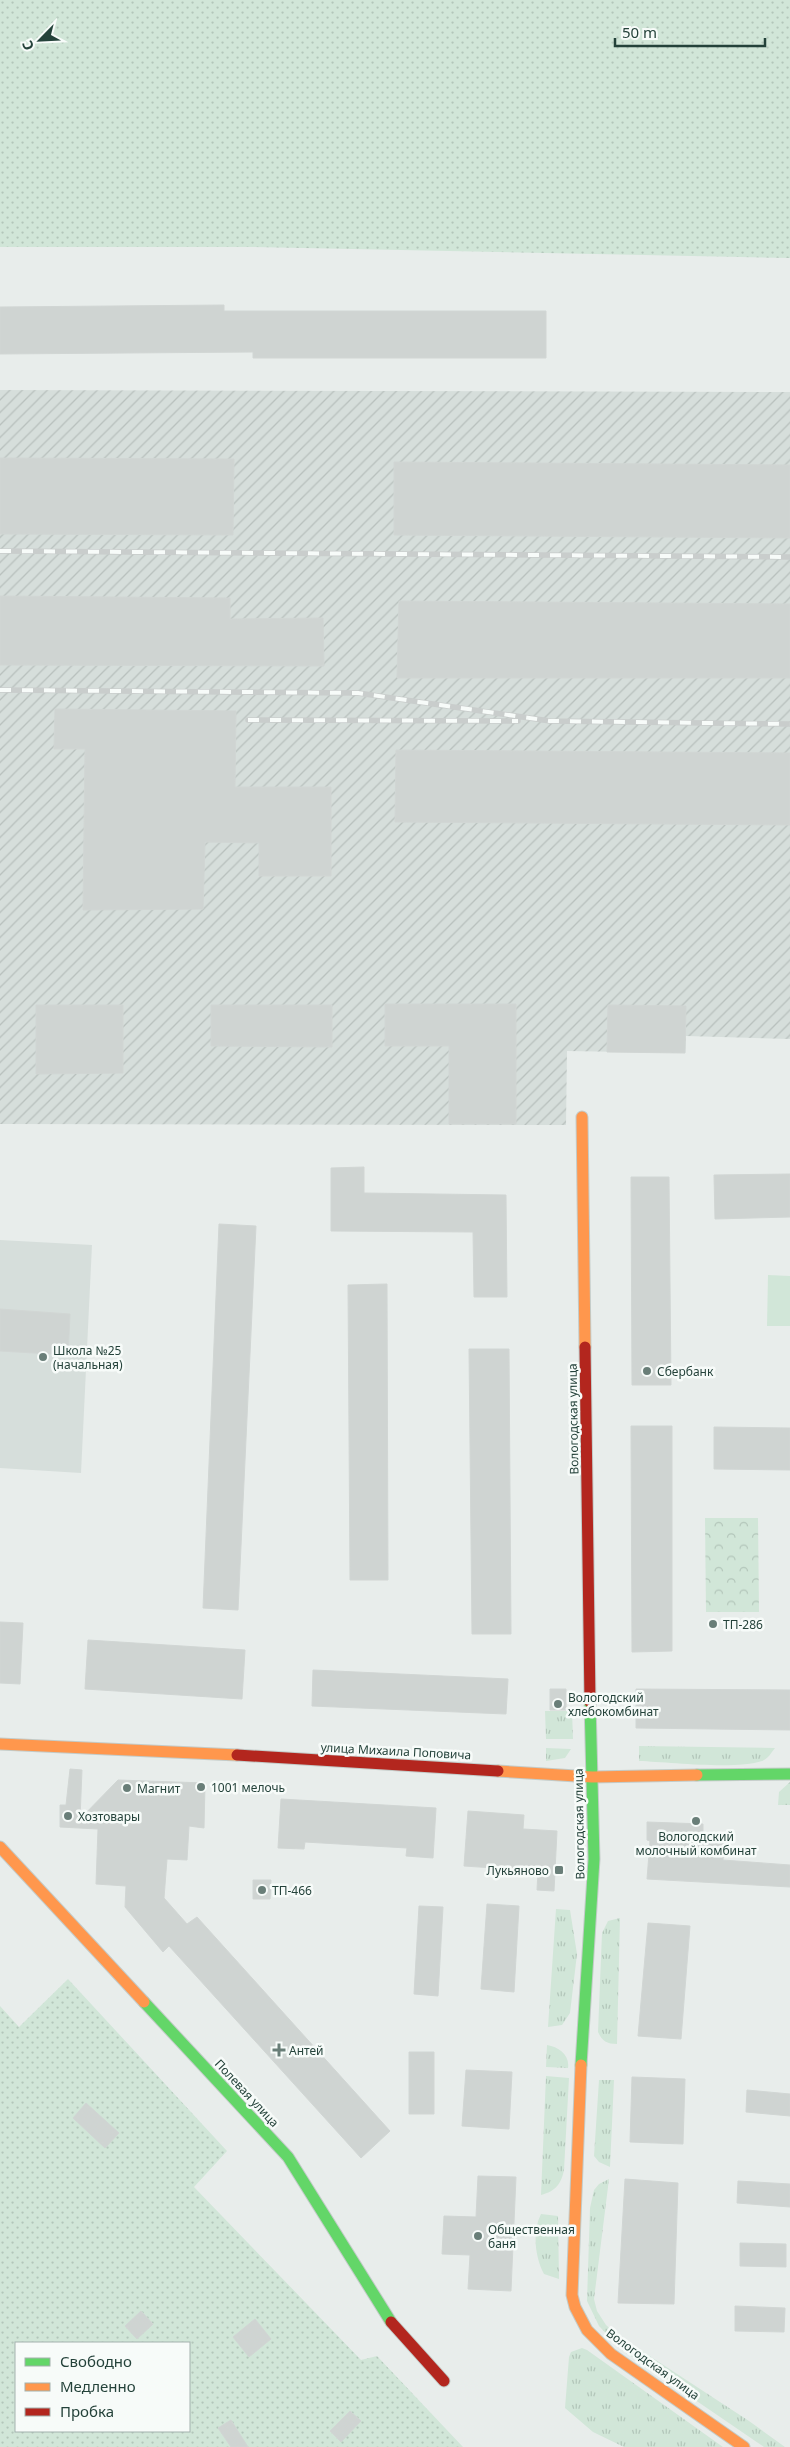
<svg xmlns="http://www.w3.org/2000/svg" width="790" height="2447" viewBox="0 0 790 2447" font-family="'Noto Sans',sans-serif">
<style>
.built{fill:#d6dedb}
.industrial{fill:url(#industrial-furrows)}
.grass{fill:url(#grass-tufts)}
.park{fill:url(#park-crowns)}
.garden{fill:url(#garden-dots);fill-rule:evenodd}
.pitch{fill:#d1e6d8}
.building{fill:#cfd4d2;stroke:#d1d6d4}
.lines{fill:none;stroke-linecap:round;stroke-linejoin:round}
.fast-casing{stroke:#c3cbc8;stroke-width:13}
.slow-casing{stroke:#c3cbc8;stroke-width:13}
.jam-casing{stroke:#c3cbc8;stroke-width:13}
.fast{stroke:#63d668;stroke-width:11}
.slow{stroke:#ff974d;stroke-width:11}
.jam{stroke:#b3261e;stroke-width:11}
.rail-casing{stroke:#c9cdcc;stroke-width:5.5}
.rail{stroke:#f7fbf9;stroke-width:4;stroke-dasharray:11;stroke-linecap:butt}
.poi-dot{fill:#697e78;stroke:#f7fbf9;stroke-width:2}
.labels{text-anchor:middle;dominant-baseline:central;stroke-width:5;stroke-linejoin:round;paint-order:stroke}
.poi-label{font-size:12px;fill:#24423a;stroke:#f7fbf9;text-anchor:start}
.street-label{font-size:12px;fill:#24423a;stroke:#f7fbf9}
</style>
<defs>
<pattern id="industrial-furrows" width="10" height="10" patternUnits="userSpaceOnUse" patternTransform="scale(1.25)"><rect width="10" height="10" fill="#d6dedb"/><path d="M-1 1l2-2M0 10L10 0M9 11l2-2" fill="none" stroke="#b8c0bd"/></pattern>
<pattern id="grass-tufts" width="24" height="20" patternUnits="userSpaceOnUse" patternTransform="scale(1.25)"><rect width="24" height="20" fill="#d1e6d8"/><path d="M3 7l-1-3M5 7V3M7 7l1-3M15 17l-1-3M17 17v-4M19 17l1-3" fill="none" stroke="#b3c6ba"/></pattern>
<pattern id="park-crowns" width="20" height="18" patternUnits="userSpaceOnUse" patternTransform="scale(1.25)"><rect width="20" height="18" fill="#d1e6d8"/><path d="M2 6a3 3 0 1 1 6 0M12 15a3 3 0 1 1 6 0" fill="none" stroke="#b3c6ba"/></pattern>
<pattern id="garden-dots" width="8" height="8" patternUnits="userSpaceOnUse" patternTransform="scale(1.25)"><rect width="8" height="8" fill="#d1e6d8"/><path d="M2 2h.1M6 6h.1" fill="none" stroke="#b3c6ba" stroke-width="1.8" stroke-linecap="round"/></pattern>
</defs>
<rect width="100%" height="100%" fill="#e8edeb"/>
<path class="built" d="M0,1240l92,5 -11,228 -81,-5z"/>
<path class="industrial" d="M0,390l790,2v647l-104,-3 -1,17 -118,-2 -1,74 -566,-1z"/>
<path class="grass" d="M545,1711h27l1,28h-27z
M639,1746l136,2c-4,5 -7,11 -13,13 -26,9 -94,1 -123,0z
M546,1748l25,1 -6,9 -19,3z
M790,1782v23h-12l1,-13z
M556,1909l14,1 7,44 -7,59 -8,12 -14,2z
M620,1918l-3,126c-10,0 -15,-3 -19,-12l4,-99 6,-12z
M547,2045c12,2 23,10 21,23l-22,-1z
M546,2076l23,2 -5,92c-3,14 -8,21 -23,25z
M599,2080h15l-4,87 -11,-5 -5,-6z
M609,2179l-15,120 3,12 9,14 10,9 133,87 36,26h-21l-142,-97 -23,-24 -12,-25 3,-93 4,-18 5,-6z
M541,2214l17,2 1,63 -15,-5c-9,-17 -12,-42 -3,-60z
M582,2348l5,2 136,97h-99l-31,-15 -28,-24 4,-51 2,-5z"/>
<path class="park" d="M705,1518h53l1,94h-53z"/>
<path class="garden" d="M0,0h790v258l-536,-11h-254z
M68,1979l159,172 -33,36 167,173 16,-4 86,91h-463v-441l19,21zM16,2343h173v88h-173z"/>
<path class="pitch" d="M768,1275l22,1v50h-23z"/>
<path class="building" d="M224,305v6h322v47h-293v-6l-253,2v-47z
M0,458l234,1 -1,76 -233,-1z
M394,462l396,3v73l-396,-3z
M0,596l230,2v21l93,-1 1,48 -324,-1z
M399,601l391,3v74h-393z
M55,709l181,2 -1,76h96v89h-72v-33l-54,-1 -2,67 -120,1 2,-161h-31z
M396,750l394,3v72l-395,-3z
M385,1004h131v120h-67v-78h-64z
M36,1005h87v68l-87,1z
M211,1005h121v42l-121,-1z
M608,1005l78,1 -1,47 -78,-1z
M364,1167v26l142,2 1,102h-33l-1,-65 -142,-1v-63z
M790,1174v43l-75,2 -1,-44z
M631,1177h38l2,208h-39z
M219,1224l37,2 -18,384 -35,-2z
M387,1284l1,296h-38l-2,-295z
M0,1309l70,5 -2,41 -68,-4z
M469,1349h40l2,285h-39z
M631,1426h41v225l-40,1z
M714,1427l76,1v42l-76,-1z
M0,1622l23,1 -3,61 -20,-1z
M88,1640l157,10 -3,49 -157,-10z
M313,1670l195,9 -2,35 -194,-8z
M550,1689h16v21h-16z
M636,1689l154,1v40l-154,-2z
M70,1769l12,1 -2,49 38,-39 87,3 -1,45 -15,-2 -2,34 -20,-1 -3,39 23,26 10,-7 193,214 -29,27 -192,-212 -6,6 -38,-45 1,-21 -30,-2 2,-55 -38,-2v-22h6z
M281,1799l155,9 -3,50 -27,-2 1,-8 -102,-6 -1,7 -26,-1z
M468,1811l56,4 -1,14 34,2 -3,60 -17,-1 1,-19 -74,-5z
M647,1822l56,2v10l21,2 -1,24 67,5v22l-143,-8 3,-38 -3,-1z
M253,1880h18l-1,19h-17z
M487,1904l32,2 -5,86 -33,-3z
M419,1906l24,1 -5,89 -24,-2z
M648,1923l42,3 -9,113 -43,-3z
M409,2052h25v62h-25z
M466,2070l46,2 -3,57 -47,-3z
M632,2077l53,2 -2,65 -53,-2z
M747,2090l43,4v22l-44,-4z
M86,2103l33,30 -14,15 -32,-30z
M478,2176l38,1 -5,114 -43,-2 2,-34 -28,-1 2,-38 32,1z
M625,2179l53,4 -4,121 -56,-1z
M738,2181l52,3v23l-53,-4z
M740,2243l46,1v23l-46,-1z
M735,2306l50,2 -1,24 -49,-1z
M141,2311l12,13 -16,15 -12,-13z
M255,2319l16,20 -22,18 -16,-20z
M350,2411l11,10 -20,21 -11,-11z
M231,2420l17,27h-17l-13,-19z"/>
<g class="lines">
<g class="fast-casing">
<path id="fast" d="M697,1775l93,-1
M144,2002l144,155 103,165
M581,2065l13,-206 -4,-157"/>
</g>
<g class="slow-casing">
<path id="slow" d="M582,1117l3,230
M0,1744l237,11
M498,1771l94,6 105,-2
M0,1847l144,155
M581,2065l-9,230 3,12 12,23 24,24 133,93"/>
</g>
<g class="jam-casing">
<path id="jam" d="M585,1347l5,355
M237,1755l261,16
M391,2322l53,59"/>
</g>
<use href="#fast" class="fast"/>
<use href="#slow" class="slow"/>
<use href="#jam" class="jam"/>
<g class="rail-casing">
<path id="rail" d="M0,551l790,6
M0,690l358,3 192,28 240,3
M248,720l270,1"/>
</g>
<use href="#rail" class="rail"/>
</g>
<g class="poi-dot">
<circle cx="43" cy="1357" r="5"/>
<circle cx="647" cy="1371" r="5"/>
<circle cx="713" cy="1624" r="5"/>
<circle cx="558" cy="1704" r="5"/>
<circle cx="201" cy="1787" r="5"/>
<circle cx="127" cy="1788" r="5"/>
<circle cx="68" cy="1816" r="5"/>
<circle cx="696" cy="1821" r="5"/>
<rect x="554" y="1865" width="10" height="10" rx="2.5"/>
<circle cx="262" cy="1890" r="5"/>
<path d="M276.5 2042.5h5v5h5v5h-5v5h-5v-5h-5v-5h5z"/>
<circle cx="478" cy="2236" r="5"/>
</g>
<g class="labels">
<g class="poi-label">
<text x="53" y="1350">Школа №25<tspan x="53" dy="14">(начальная)</tspan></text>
<text x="657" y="1371">Сбербанк</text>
<text x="723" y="1624">ТП-286</text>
<text x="568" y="1697">Вологодский<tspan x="568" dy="14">хлебокомбинат</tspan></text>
<text x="211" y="1787">1001 мелочь</text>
<text x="137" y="1788">Магнит</text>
<text x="78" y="1816">Хозтовары</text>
<text x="696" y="1836" text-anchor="middle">Вологодский<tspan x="696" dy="14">молочный комбинат</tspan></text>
<text x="549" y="1870" text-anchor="end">Лукьяново</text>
<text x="272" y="1890">ТП-466</text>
<text x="289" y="2050">Антей</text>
<text x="488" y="2229">Общественная<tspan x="488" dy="14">баня</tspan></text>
</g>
<g class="street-label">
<text transform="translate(573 1419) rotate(-91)">Вологодская улица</text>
<text transform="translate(396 1751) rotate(3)">улица Михаила Поповича</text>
<text transform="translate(579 1824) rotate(-91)">Вологодская улица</text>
<text transform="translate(247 2093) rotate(47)">Полевая улица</text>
<text transform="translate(653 2364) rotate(36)">Вологодская улица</text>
</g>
</g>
<rect x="15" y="2342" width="175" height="90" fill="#f7fbf9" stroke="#a3b1ad"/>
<rect x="25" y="2358" width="25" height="8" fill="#63d668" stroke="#a3b1ad"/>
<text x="60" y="2367" font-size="15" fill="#24423a">Свободно</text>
<rect x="25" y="2383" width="25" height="8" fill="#ff974d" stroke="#a3b1ad"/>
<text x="60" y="2392" font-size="15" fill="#24423a">Медленно</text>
<rect x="25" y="2408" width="25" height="8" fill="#b3261e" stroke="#a3b1ad"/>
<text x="60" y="2417" font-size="15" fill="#24423a">Пробка</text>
<g transform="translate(40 40) rotate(246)" stroke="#f7fbf9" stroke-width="4" paint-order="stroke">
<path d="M0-4L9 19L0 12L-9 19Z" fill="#24423a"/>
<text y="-8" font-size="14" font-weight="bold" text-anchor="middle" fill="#24423a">С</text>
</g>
<path d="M615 38v8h150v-8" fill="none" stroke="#24423a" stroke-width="2.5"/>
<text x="622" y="38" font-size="15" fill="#24423a" stroke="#f7fbf9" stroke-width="4" paint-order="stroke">50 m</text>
</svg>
